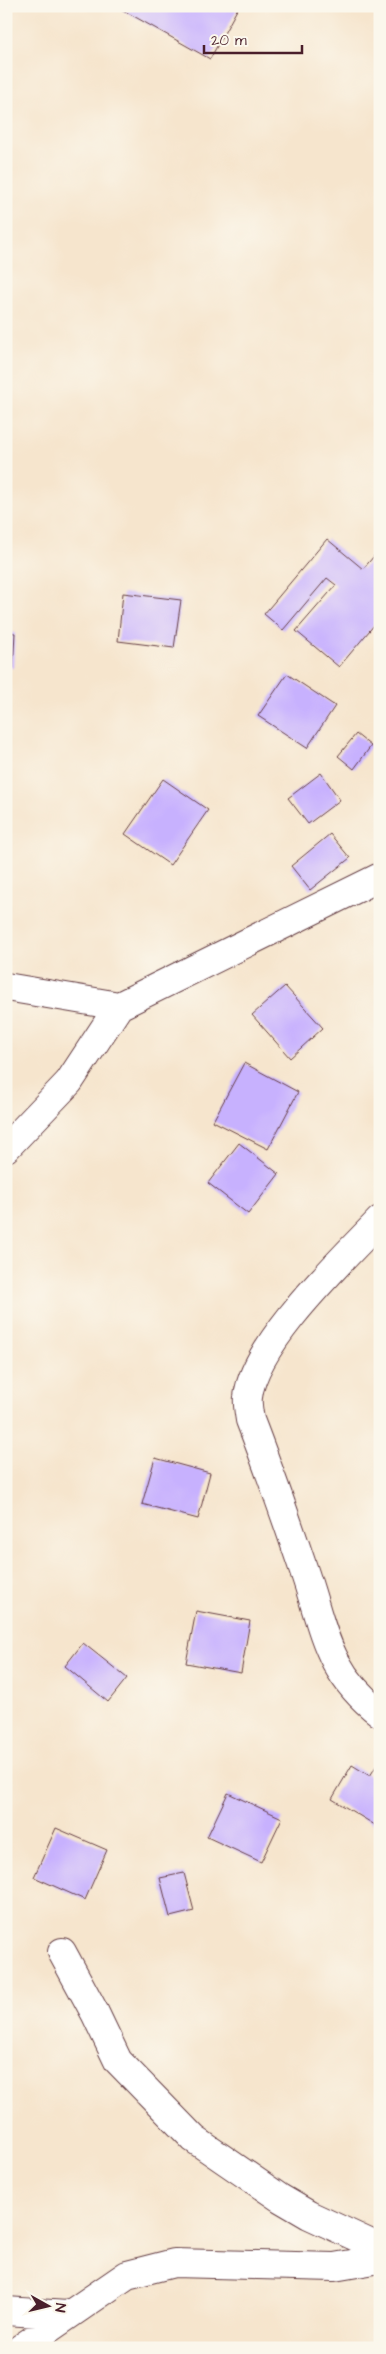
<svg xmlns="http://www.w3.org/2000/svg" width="386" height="2354" viewBox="0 0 386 2354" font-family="'Architects Daughter',sans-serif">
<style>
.building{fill:#c7b1fe}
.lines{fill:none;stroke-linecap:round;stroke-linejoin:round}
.minor-casing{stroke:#643d43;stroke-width:30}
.minor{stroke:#fff;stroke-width:28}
</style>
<rect width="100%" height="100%" fill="#fbf7ec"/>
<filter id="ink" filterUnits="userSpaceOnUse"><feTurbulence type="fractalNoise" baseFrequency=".02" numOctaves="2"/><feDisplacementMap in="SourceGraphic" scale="10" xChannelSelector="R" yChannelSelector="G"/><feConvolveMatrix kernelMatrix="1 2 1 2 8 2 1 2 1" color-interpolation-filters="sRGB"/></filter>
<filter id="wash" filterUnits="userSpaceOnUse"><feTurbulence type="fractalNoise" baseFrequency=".0096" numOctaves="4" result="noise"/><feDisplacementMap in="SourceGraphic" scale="20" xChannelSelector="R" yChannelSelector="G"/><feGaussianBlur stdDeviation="1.12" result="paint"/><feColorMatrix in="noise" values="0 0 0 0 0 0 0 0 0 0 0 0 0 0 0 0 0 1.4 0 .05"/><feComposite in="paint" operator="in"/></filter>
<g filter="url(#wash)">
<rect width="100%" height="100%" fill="#f6e5cd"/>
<g id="blocks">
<path class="building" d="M122,6h117l-29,53 -89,-50z
M327,539l36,30 17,-20v69l-41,49 -43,-36 40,-46 -9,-7 -44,52 -19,-16z
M123,593l58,7 -7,48 -56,-7z
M6,632l9,1 -2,35 -7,-1z
M287,674l48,32 -28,42 -49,-32z
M356,734l15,12 -17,23 -16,-13z
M321,773l19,27 -32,24 -20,-26z
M163,779l45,31 -38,55 -45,-31z
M330,834l20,24 -40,32 -19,-24z
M285,986l38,42 -33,30 -38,-43z
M244,1063l54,29 -30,57 -55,-28z
M239,1143l40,31 -31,40 -40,-31z
M155,1458l55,15 -12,46 -56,-15z
M196,1611l54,10 -9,52 -55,-10z
M83,1643l44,35 -19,24 -43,-36z
M378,1763l2,1v64l-48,-29 20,-34 18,11z
M228,1793l54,25 -21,44 -54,-25z
M56,1828l51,22 -22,50 -51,-23z
M184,1873l10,38 -24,6 -10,-39z"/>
</g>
</g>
<g filter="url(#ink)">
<use href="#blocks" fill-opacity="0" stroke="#643d43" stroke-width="1"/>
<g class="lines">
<g class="minor-casing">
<path id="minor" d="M6,987l113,19
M6,1148l63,-66 50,-76 261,-129
M380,1220c-38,40 -126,123 -132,177 -1,7 1,16 2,23 19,49 36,98 53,148 21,60 22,102 77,145
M62,1952l33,61 23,48 76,78 86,59 29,17 71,33
M6,2311l61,4
M21,2348l106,-73 47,-12 160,4 46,-8"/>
</g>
<use href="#minor" class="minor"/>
</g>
</g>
<rect width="386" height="2354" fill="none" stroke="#fbf7ec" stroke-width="25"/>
<g transform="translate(48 2306) rotate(98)" stroke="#fbf7ec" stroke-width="4" paint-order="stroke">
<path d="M0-4L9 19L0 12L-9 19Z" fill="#4a1f2b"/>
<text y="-8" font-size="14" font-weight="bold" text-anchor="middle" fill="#4a1f2b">N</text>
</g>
<path d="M204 45v8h98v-8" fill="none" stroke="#4a1f2b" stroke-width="2.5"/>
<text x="211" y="45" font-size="15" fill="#4a1f2b" stroke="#fbf7ec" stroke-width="4" paint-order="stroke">20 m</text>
</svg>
